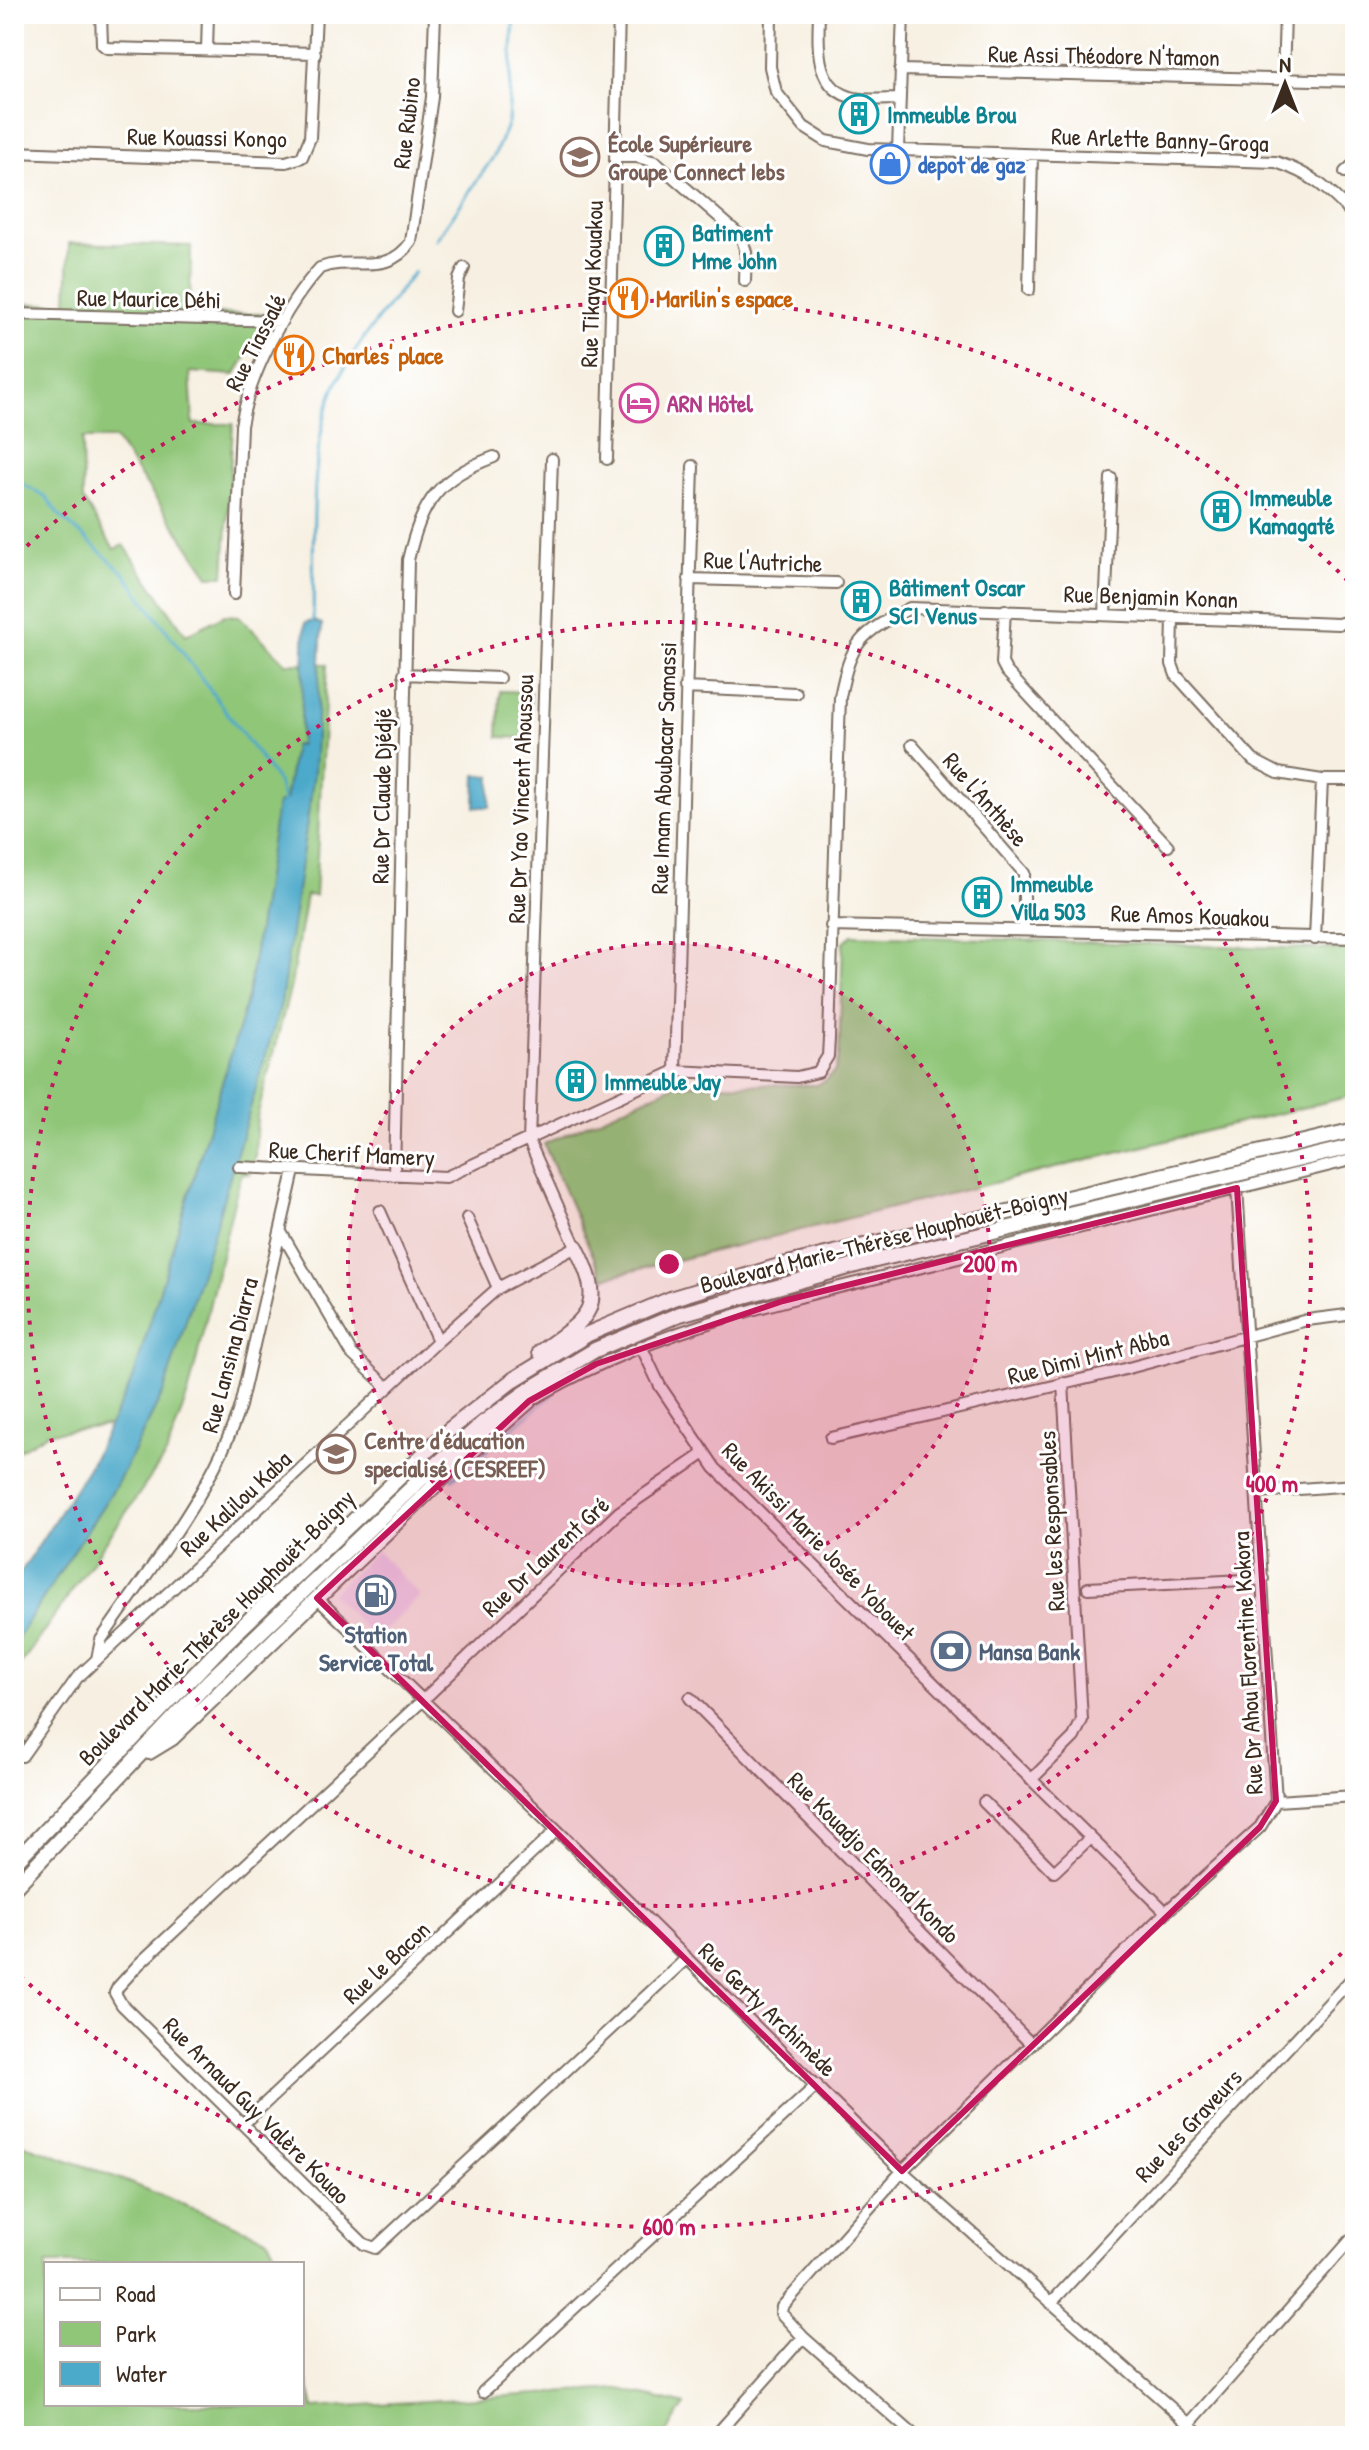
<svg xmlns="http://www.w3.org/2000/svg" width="1369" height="2450" viewBox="0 0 1369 2450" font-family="'Patrick Hand',sans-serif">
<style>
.built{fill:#ecd1ea}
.green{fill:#90c678;stroke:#66784b;stroke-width:2}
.water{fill:#4ba9ca;stroke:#436a74;stroke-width:2}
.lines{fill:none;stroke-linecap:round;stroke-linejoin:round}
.stream{stroke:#4ba9ca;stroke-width:3}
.minor-casing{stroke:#7d6f63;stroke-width:14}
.secondary-casing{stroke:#7d6f63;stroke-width:18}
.minor{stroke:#fff;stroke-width:10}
.secondary{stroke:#fff;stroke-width:14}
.marked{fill:#c2185b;fill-opacity:0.2;stroke:#c2185b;stroke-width:6;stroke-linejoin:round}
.ring{fill:none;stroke:#c2185b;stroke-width:4;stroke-dasharray:4 8}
.labels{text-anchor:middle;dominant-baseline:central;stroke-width:6;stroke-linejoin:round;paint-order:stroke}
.street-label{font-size:24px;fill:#3b2a1e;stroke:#fff}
.culture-label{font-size:24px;font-weight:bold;fill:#0d838f;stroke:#fff;text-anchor:start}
.education-label{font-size:24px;font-weight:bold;fill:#785e54;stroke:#fff;text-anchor:start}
.shop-label{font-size:24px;font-weight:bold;fill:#366cbe;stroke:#fff;text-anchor:start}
.food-label{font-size:24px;font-weight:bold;fill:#c56008;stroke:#fff;text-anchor:start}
.hotel-label{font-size:24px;font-weight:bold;fill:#b23c85;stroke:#fff;text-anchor:start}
.service-label{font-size:24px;font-weight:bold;fill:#4e5e75;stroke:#fff}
.centre{fill:#c2185b;stroke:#fff;stroke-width:4}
.ring-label{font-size:24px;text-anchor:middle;font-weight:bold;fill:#c2185b;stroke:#fff;stroke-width:6;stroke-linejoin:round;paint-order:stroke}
</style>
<rect width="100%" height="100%" fill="#fff"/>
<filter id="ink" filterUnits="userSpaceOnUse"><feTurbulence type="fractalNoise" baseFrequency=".0125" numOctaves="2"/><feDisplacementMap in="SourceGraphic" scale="16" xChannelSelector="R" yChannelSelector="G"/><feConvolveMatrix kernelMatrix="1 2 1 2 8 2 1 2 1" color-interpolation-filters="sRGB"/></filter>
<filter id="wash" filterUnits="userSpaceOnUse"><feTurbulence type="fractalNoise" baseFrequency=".006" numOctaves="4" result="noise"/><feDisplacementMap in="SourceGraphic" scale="32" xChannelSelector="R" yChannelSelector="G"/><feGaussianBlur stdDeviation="1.8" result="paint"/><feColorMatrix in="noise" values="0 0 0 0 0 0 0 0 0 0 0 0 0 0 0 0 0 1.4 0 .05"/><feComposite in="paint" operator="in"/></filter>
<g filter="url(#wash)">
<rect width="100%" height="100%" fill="#f7f0e2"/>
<path class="built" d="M377,1550l43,46 -45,43 -44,-45z"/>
<path class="green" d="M69,243l122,3 -1,68h82l-37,61 -45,-3 3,52h40l-9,152h-15l-94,-137h-33l1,61 31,49 10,-4 62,90 39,-20 14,1 47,47 41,1 -12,232 -9,-1 -15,90 -34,132 -2,39 -5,18 -8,-1 -7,24 -46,194 -23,64 -152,219v-61l117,-190 -83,10 -34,20v-1150l53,2z
M500,691l31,1 -2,46 -31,-1z
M852,935l503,15v145l-752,183 -59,-134 133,-60 139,1 9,-4 10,-10 4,-14 4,-114z
M14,2141l96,34 157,63 14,26h-235v140h256v-45l12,49 306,-19 65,16 -21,31h-650z"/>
<path class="water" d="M313,621l9,3 -8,149 -33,230 -70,238 -47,150 -47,93 -103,159v-60l74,-115 45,-89 108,-359 8,-31 28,-185 8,-3 9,-56h6l5,-122z
M476,775l15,1 -1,31h-15z"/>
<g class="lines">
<path class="stream" d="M436,240l58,-84 14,-33 6,-109
M14,479l33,19 11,16 66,59 154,209 6,22
M313,621c2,-68 -6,-170 21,-232 18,-42 53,-80 80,-117
M452,1479l101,-85"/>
</g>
</g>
<g filter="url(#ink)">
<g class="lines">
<g class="minor-casing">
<path id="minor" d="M101,14l1,30 5,4 208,5
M771,14l-1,53 6,25 28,35 22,14 42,8 408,13c36,12 54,28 79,55
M819,14c-1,31 -5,76 36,84 13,3 30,1 44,1
M207,50l1,-36
M900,70l455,11
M1283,79l2,-65
M898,150l5,-136
M14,152l272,10 16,-5 8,-19 6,-124
M615,157h22l19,5 85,74 5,16 -1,29
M1345,172l10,-9
M1029,290l3,-135
M455,311l4,-32 5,-11
M14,314l268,7
M607,459l12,-445
M689,579l147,4
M234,594l7,-168c8,-51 44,-120 79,-158 34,-13 66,10 91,-26l21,-145 3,-83
M1005,610l-3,53 4,8 162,175
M1105,615l6,-137
M1173,617l-1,47 4,11 77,85 25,13 44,7h33
M404,674l95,4
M685,688l111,5
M912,745l112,128v56
M831,926l524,12
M1315,939l7,-159
M675,1071l18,-605
M239,1167l207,10 229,-106 122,6 21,-5 10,-16 1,-18 11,-341c11,-56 20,-63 70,-89l428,16 17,-5
M394,1175l14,-615c14,-58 29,-82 86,-103
M380,1211l58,130
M467,1218l31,70
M281,1232l71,122 35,33
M641,1346l19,40 55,82 451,444
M525,1404c124,-76 266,-105 406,-139 141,-36 282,-71 424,-106
M831,1438l279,-65 197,-53 48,-6
M1258,1492l97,-7
M1088,1588l175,-9
M317,1598l240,232 345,341 301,265
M97,1659l4,-19c50,-74 111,-147 139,-234l54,-235
M690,1698l340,345
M22,1756l55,-78 361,-337 60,-53 78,-41 -47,-106 23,-682
M1031,1780l43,-43 8,-17 -19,-337
M1276,1801l79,-5
M984,1802l70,70 36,-34
M687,1958l-312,290 -11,-4 -242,-239 -7,-12 3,-6 21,-23 284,-264 196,-188 86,-59
M244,2123l313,-293
M1051,2303l304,-328
M483,2392l334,-307
M1189,2424l166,-189
M715,2436l88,-99
M915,2436l-112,-99 -22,-24 1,-6 120,-136 264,-259 94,-85 16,-26 -39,-613"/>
</g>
<g class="secondary-casing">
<path id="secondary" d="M540,1352c50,-35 67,-44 36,-105
M149,1752l23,-14 281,-270 76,-67
M14,1863l210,-219 225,-214 64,-50 75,-46 85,-36 106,-32 576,-136
M14,1888l195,-207 213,-203 61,-55 52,-37 60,-36 85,-36 183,-51 492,-117"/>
</g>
<use href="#minor" class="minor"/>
<use href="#secondary" class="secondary"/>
</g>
</g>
<path class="marked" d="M1237,1188l39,613 -16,26 -358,344 -585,-573 212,-197 67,-37 187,-63z"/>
<circle cx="669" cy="1264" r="321" fill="#c2185b" fill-opacity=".12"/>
<g class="ring">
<circle cx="669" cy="1264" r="321"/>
<circle cx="669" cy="1264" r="642"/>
<path d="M1350 1945A963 963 0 0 1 18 1974M18 554A963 963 0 0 1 1350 583"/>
</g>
<defs>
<g id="building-ring" transform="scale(2)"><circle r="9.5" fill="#fff" stroke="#0f9aa8" stroke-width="1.5"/><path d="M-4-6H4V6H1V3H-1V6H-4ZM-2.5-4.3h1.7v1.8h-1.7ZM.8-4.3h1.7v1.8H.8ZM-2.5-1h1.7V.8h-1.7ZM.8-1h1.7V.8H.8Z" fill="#0f9aa8"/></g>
<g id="university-ring" transform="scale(2)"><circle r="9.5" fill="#fff" stroke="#8d6e63" stroke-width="1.5"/><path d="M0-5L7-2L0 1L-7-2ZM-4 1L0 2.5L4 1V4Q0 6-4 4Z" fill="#8d6e63"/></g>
<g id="shop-ring" transform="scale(2)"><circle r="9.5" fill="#fff" stroke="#3f7fe0" stroke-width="1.5"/><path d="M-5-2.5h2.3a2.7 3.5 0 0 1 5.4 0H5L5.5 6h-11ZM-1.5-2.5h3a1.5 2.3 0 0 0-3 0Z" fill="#3f7fe0"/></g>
<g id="restaurant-ring" transform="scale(2)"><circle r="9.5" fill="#fff" stroke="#e8710a" stroke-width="1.5"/><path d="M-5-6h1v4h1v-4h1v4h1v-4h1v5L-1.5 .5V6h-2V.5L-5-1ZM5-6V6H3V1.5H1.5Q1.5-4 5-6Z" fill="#e8710a"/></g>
<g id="hotel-ring" transform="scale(2)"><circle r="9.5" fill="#fff" stroke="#d1479c" stroke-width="1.5"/><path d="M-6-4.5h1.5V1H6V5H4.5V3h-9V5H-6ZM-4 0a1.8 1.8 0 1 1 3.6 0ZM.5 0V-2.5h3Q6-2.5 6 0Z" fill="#d1479c"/></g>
<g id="school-ring" transform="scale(2)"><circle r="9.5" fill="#fff" stroke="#8d6e63" stroke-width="1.5"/><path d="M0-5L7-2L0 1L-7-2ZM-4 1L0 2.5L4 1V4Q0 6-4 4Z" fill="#8d6e63"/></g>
<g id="fuel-ring" transform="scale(2)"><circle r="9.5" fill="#fff" stroke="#5c6f8a" stroke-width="1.5"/><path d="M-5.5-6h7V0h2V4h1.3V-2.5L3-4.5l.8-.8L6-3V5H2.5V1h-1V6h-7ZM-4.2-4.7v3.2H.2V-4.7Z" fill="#5c6f8a"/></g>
<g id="bank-ring" transform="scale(2)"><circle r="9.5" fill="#fff" stroke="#5c6f8a" stroke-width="1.5"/><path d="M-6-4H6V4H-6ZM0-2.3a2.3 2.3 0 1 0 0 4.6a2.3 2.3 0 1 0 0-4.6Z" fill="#5c6f8a"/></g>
</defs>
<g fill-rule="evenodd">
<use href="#building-ring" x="859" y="114"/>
<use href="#university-ring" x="580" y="157"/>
<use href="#shop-ring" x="890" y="164"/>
<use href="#building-ring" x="664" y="246"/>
<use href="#restaurant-ring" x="628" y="298"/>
<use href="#restaurant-ring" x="294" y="355"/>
<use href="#hotel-ring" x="639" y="403"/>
<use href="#building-ring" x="1221" y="511"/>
<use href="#building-ring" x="861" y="601"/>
<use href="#building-ring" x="982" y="897"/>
<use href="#building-ring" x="576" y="1081"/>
<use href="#school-ring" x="336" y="1454"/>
<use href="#fuel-ring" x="376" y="1595"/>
<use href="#bank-ring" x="951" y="1651"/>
</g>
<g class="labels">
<g class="street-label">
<text transform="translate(1104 55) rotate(1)">Rue Assi Théodore N'tamon</text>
<text transform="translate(406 123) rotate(-83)">Rue Rubino</text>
<text transform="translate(207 137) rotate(1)">Rue Kouassi Kongo</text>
<text transform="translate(1160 139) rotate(2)">Rue Arlette Banny-Groga</text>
<text transform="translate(591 284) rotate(-88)">Rue Tikaya Kouakou</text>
<text transform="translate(149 298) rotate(1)">Rue Maurice Déhi</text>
<text transform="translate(255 342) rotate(-63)">Rue Tiassalé</text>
<text transform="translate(763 561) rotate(2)">Rue l'Autriche</text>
<text transform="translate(1151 596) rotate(2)">Rue Benjamin Konan</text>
<text transform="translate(663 768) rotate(-88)">Rue Imam Aboubacar Samassi</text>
<text transform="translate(381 796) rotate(-89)">Rue Dr Claude Djédjé</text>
<text transform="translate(520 799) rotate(-88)">Rue Dr Yao Vincent Ahoussou</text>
<text transform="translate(986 799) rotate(49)">Rue l'Anthèse</text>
<text transform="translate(1190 915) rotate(2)">Rue Amos Kouakou</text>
<text transform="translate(352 1153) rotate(3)">Rue Cherif Mamery</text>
<text transform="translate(884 1239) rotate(-14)">Boulevard Marie-Thérèse Houphouët-Boigny</text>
<text transform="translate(229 1355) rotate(-75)">Rue Lansina Diarra</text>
<text transform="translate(1088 1356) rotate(-14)">Rue Dimi Mint Abba</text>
<text transform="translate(235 1503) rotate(-43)">Rue Kalilou Kaba</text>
<text transform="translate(1051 1521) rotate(-93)">Rue les Responsables</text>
<text transform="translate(819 1541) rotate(46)">Rue Akissi Marie Josée Yobouet</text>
<text transform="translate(545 1556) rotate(-43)">Rue Dr Laurent Gré</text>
<text transform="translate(216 1627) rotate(-45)">Boulevard Marie-Thérèse Houphouët-Boigny</text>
<text transform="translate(1247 1663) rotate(-93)">Rue Dr Ahou Florentine Kokora</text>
<text transform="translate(874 1857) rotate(45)">Rue Kouadjo Edmond Kondo</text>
<text transform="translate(386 1962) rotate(-43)">Rue le Bacon</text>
<text transform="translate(768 2009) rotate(44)">Rue Gerty Archimède</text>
<text transform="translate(257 2110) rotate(45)">Rue Arnaud Guy Valère Kouao</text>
<text transform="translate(1188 2125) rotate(-47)">Rue les Graveurs</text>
</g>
<g class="culture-label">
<text x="887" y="114">Immeuble Brou</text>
<text x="692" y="232">Batiment<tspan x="692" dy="28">Mme John</tspan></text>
<text x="1249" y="497">Immeuble<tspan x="1249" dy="28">Kamagaté</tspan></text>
<text x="889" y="587">Bâtiment Oscar<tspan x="889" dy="28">SCI Venus</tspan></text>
<text x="1010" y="883">Immeuble<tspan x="1010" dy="28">Villa 503</tspan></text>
<text x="604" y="1081">Immeuble Jay</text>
</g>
<g class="education-label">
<text x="608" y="143">École Supérieure<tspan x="608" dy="28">Groupe Connect Iebs</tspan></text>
<text x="364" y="1440">Centre d'éducation<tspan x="364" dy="28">specialisé (CESREEF)</tspan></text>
</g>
<g class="shop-label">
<text x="918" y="164">depot de gaz</text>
</g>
<g class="food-label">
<text x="656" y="298">Marilin's espace</text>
<text x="322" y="355">Charles' place</text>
</g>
<g class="hotel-label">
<text x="667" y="403">ARN Hôtel</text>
</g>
<g class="service-label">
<text x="376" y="1634">Station<tspan x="376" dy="28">Service Total</tspan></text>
<text x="979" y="1651" text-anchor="start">Mansa Bank</text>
</g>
</g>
<circle cx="669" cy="1264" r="12" class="centre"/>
<g class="ring-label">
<text x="990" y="1272">200 m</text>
<text x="1272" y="1492">400 m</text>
<text x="669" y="2235">600 m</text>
</g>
<rect width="1369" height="2450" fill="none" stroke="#fff" stroke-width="48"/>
<rect x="44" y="2262" width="260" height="144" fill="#ffffff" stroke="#b1aaa5" stroke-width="2"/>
<rect x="60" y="2288" width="40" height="12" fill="#ffffff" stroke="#b1aaa5" stroke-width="2"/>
<text x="116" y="2302" font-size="24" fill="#3b2a1e">Road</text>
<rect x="60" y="2322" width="40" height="24" fill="#90c678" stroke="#b1aaa5" stroke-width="2"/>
<text x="116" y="2342" font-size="24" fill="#3b2a1e">Park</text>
<rect x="60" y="2362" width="40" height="24" fill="#4ba9ca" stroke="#b1aaa5" stroke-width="2"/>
<text x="116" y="2382" font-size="24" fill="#3b2a1e">Water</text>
<g transform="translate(1285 84)" stroke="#ffffff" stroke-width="6" paint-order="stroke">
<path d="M0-6L14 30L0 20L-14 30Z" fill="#3b2a1e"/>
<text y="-12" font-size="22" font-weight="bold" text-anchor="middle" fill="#3b2a1e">N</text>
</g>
</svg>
